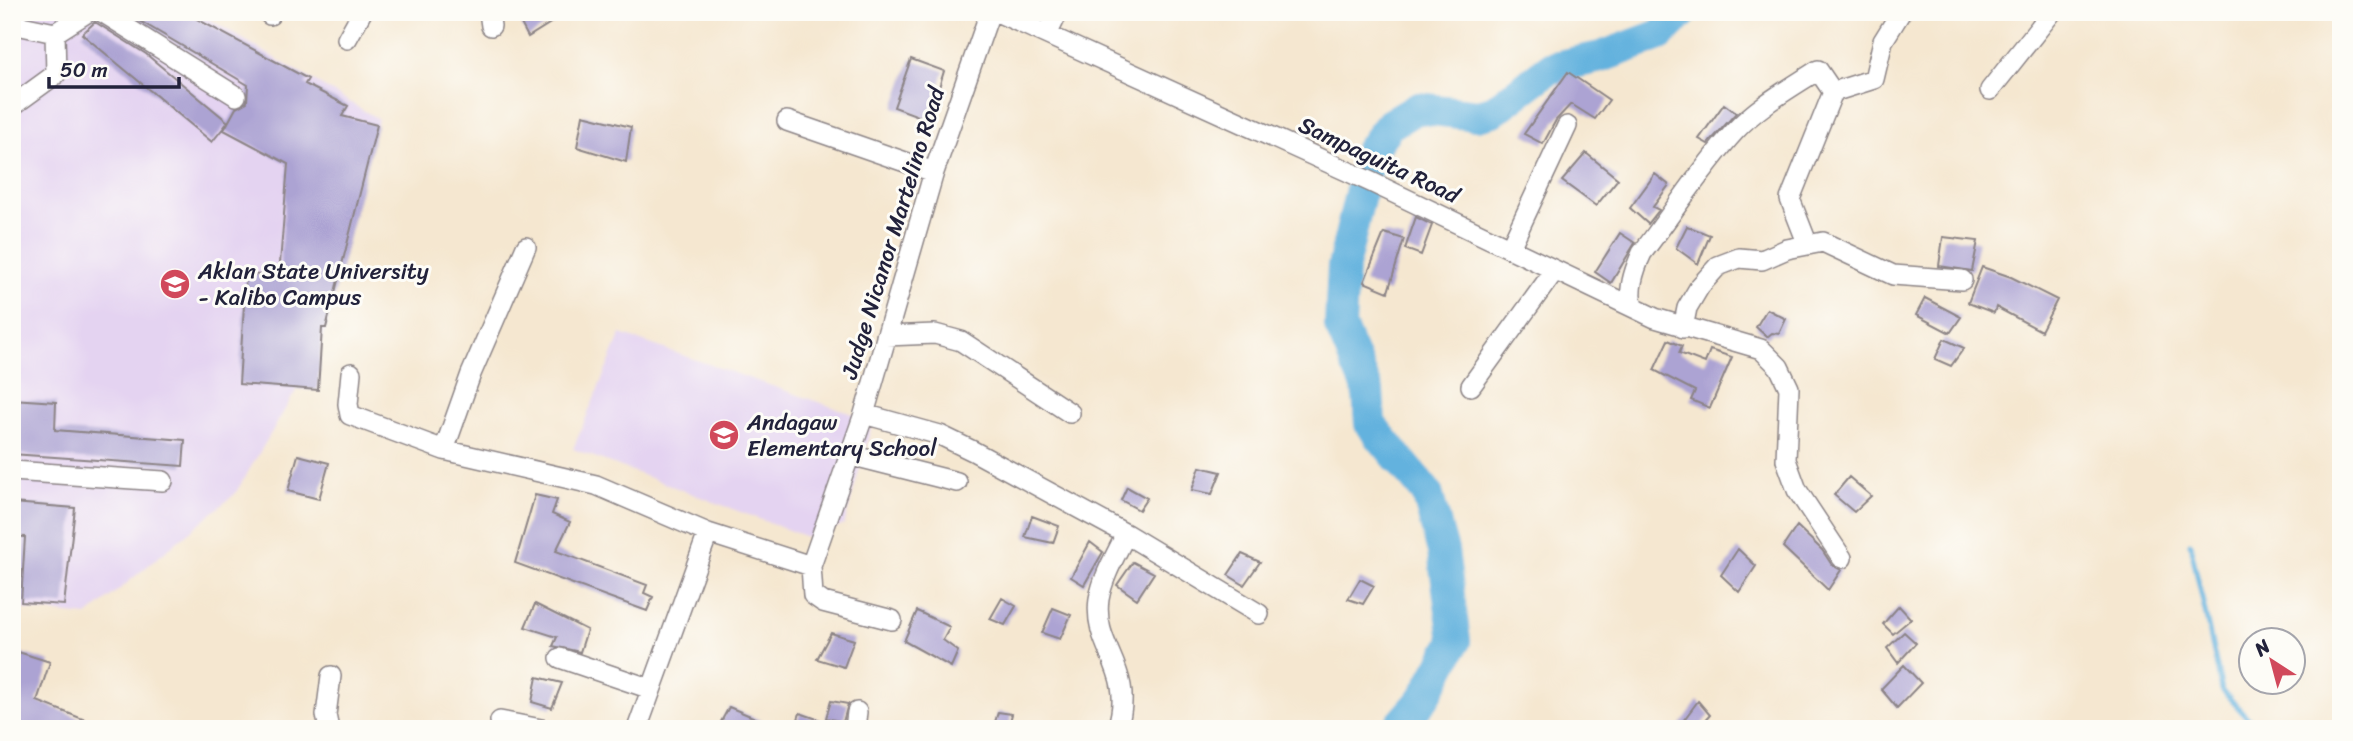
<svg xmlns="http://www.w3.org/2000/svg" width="2353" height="741" viewBox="0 0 2353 741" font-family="Sriracha,sans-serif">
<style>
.built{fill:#e4d3f1}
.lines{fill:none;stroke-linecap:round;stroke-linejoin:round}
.stream{stroke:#64b2de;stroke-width:5}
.river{stroke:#64b2de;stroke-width:32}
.building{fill:#aca3d3}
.minor-casing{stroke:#8c8486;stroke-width:22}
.minor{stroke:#fff;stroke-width:19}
.labels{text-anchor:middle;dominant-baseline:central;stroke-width:6;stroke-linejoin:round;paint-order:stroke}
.street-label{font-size:23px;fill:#22223b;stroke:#fdfcf7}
.poi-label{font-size:23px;fill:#22223b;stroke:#fdfcf7;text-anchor:start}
</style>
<rect width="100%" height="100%" fill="#fdfcf7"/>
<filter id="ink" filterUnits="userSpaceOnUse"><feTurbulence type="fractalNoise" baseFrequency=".0143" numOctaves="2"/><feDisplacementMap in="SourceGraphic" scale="14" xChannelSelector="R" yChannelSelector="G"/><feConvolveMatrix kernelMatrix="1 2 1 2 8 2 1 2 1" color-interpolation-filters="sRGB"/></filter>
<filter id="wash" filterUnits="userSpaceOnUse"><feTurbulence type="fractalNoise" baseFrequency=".00686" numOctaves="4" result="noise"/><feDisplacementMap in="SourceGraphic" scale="28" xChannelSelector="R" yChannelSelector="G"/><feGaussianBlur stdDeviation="1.57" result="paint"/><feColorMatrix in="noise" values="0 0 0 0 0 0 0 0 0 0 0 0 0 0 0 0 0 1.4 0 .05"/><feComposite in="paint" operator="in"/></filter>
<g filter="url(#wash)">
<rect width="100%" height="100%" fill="#f5e7d0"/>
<path class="built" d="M12,12h185l181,107 -57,228 -3,43 -21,-1 -62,105 -148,122 -75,-8z
M621,334l252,87 -29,104 -37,12 -234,-88z"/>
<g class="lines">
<path class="stream" d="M2190,543l32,147 36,39"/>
<path class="river" d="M1397,729l27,-31 31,-57 -12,-90 -16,-58 -57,-69 -2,-33 -28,-65 3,-59 27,-116 19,-26 28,-17 60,7 16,-4 57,-43 51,-11 59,-22 23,-23"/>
</g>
<g id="blocks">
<path class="building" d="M125,12h59l124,67 -3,5 43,22 -6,10 35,9 -51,203h-4l-4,62 -79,-6 7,-110 33,2 9,-112 -64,-34 12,-22 11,-6 1,-17z
M515,12h53l-40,25z
M95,22l51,32 82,68 -16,20 -130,-108z
M911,59l33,12 -15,49 -35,-13z
M1568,72l41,28 -14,19 -24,-15 -15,16 -13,24 -19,-10z
M1724,104l12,9 -28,31 -9,-5z
M583,115l48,12 -5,35 -49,-15z
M1586,153l32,26 -22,27 -34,-25z
M1655,174l14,11 -16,22 6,3 -11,14 -18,-16z
M1416,217l16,8 -11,30 -16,-6z
M1687,226l23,9 -12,29 -22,-16z
M1384,233l20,6 -16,53 -24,-10z
M1620,233l15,10 -24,40 -16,-11z
M1943,237l35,4 -6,30 -33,-5z
M1982,267l29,10 46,23 -16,31 -45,-24 -2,6 -26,-10z
M1925,298l36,19 -11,16 -34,-18z
M1767,309l19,10 -7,15 -7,-1 -5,4 -11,-10z
M1944,339l20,9 -13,18 -16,-7z
M1668,340l14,6 -3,7 26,10 5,-13 22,7 -22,51 -19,-8 4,-9 -41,-21z
M12,399l44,3 -1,28 130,10 -2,26 -171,-12z
M298,455l31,8 -10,36 -31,-8z
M1200,467l21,5 -9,22 -20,-4z
M1849,477l22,19 -17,16 -20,-17z
M1127,487l20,11 -8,12 -18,-10z
M535,495l22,5 -5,14 18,8 -14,29 91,34 -3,8 9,4 -6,14 -132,-48z
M12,503l63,5 -11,97 -43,-3 4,-65 -13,-1z
M1032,516l27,10 -6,17 -28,-6z
M1797,526l25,24 10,15 9,5 -13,20 -45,-43z
M1090,542l13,10 -19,33 -13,-8z
M1738,549l18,17 -17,26 -18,-17z
M1242,554l18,8 -16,23 -16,-10z
M1133,562l21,11 -17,26 -20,-14z
M1360,579l14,7 -11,18 -15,-5z
M1002,598l14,8 -11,19 -15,-6z
M535,604l52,26 -7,22 -27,-6 4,-9 -32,-10z
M1899,606l12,13 -18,15 -10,-10z
M1053,608l18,7 -11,24 -18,-6z
M917,611l33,16 -7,13 15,11 -7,16 -47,-26z
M1904,632l12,11 -18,20 -11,-15z
M831,633l23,7 -10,27 -27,-8z
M12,650l38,12 -13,39 71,28h-96z
M1904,665l17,18 -24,25 -16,-19z
M537,677l25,6 -10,25 -20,-6z
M831,701l17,3 -5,18 -17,-4z
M1698,701l12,14 -12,14h-21z
M729,707l52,22h-64z
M998,712l14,2 -4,15h-15z
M800,713l40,14v2h-45z"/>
</g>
</g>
<g filter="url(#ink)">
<use href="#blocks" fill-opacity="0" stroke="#8c8486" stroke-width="2"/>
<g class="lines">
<g class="minor-casing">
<path id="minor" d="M102,12l134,84
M489,12l2,14
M997,12l374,170 284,136 106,31 18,18 10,21 -3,72 11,30 45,68
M270,15l2,-3
M12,24l43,9 33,-21
M1048,33l10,-21
M347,39l15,-27
M1990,90l62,-78
M1833,92l41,-13 9,-38 18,-29
M12,106l44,-32 -1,-41
M787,121l147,51
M1510,248l57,-122
M1634,308c-8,-15 1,-40 8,-55 31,-40 59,-85 93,-122 23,-25 54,-42 83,-61l15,22 -43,107 18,46
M1683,328l4,-20 13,-22 18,-20 21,-8 23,2 25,-11 36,-7 70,33 69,5
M886,336l49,-2 26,7 109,72
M351,373l-3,31 2,11 94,35 152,35 112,48
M1471,386l84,-116
M864,414l76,21 33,16 153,83 133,80
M444,450l27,-76 55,-127
M850,455l107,27
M12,471l151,10
M811,566l2,29 10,7 69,18
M560,658l91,31
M500,721l41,8
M329,729l-3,-14 5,-39
M637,729l71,-196 103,33 53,-152 70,-242 56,-160
M855,729l2,-17
M1117,729c20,-61 -25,-79 -18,-130 4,-23 17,-44 27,-65"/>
</g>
<use href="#minor" class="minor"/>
</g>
</g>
<defs>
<g id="university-disc" transform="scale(1.575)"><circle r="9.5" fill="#d1495b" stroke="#fdfcf7"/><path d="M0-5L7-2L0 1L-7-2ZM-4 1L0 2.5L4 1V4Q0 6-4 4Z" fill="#fff"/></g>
<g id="school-disc" transform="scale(1.575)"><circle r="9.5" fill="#d1495b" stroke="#fdfcf7"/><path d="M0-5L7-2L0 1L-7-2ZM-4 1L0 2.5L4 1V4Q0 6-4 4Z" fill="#fff"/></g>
</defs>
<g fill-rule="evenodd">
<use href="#university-disc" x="175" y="284"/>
<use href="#school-disc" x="724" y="435"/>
</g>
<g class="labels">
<g class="street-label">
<text transform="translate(1379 160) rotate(25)">Sampaguita Road</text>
<text transform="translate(893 233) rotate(-73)">Judge Nicanor Martelino Road</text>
</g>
<g class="poi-label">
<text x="198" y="271">Aklan State University<tspan x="198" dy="26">- Kalibo Campus</tspan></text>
<text x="747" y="422">Andagaw<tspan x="747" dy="26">Elementary School</tspan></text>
</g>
</g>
<rect width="2353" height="741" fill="none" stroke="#fdfcf7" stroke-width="42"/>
<g transform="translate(2272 661) rotate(324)"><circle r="33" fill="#fdfcf7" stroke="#a5a5ac" stroke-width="2"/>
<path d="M0-5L12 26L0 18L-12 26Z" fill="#d1495b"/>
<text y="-10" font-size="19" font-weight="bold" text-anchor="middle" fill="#22223b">N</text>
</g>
<path d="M49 77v10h130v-10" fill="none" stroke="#22223b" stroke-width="3.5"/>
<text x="60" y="77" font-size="21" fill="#22223b" stroke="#fdfcf7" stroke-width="5" paint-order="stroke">50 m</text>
</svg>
